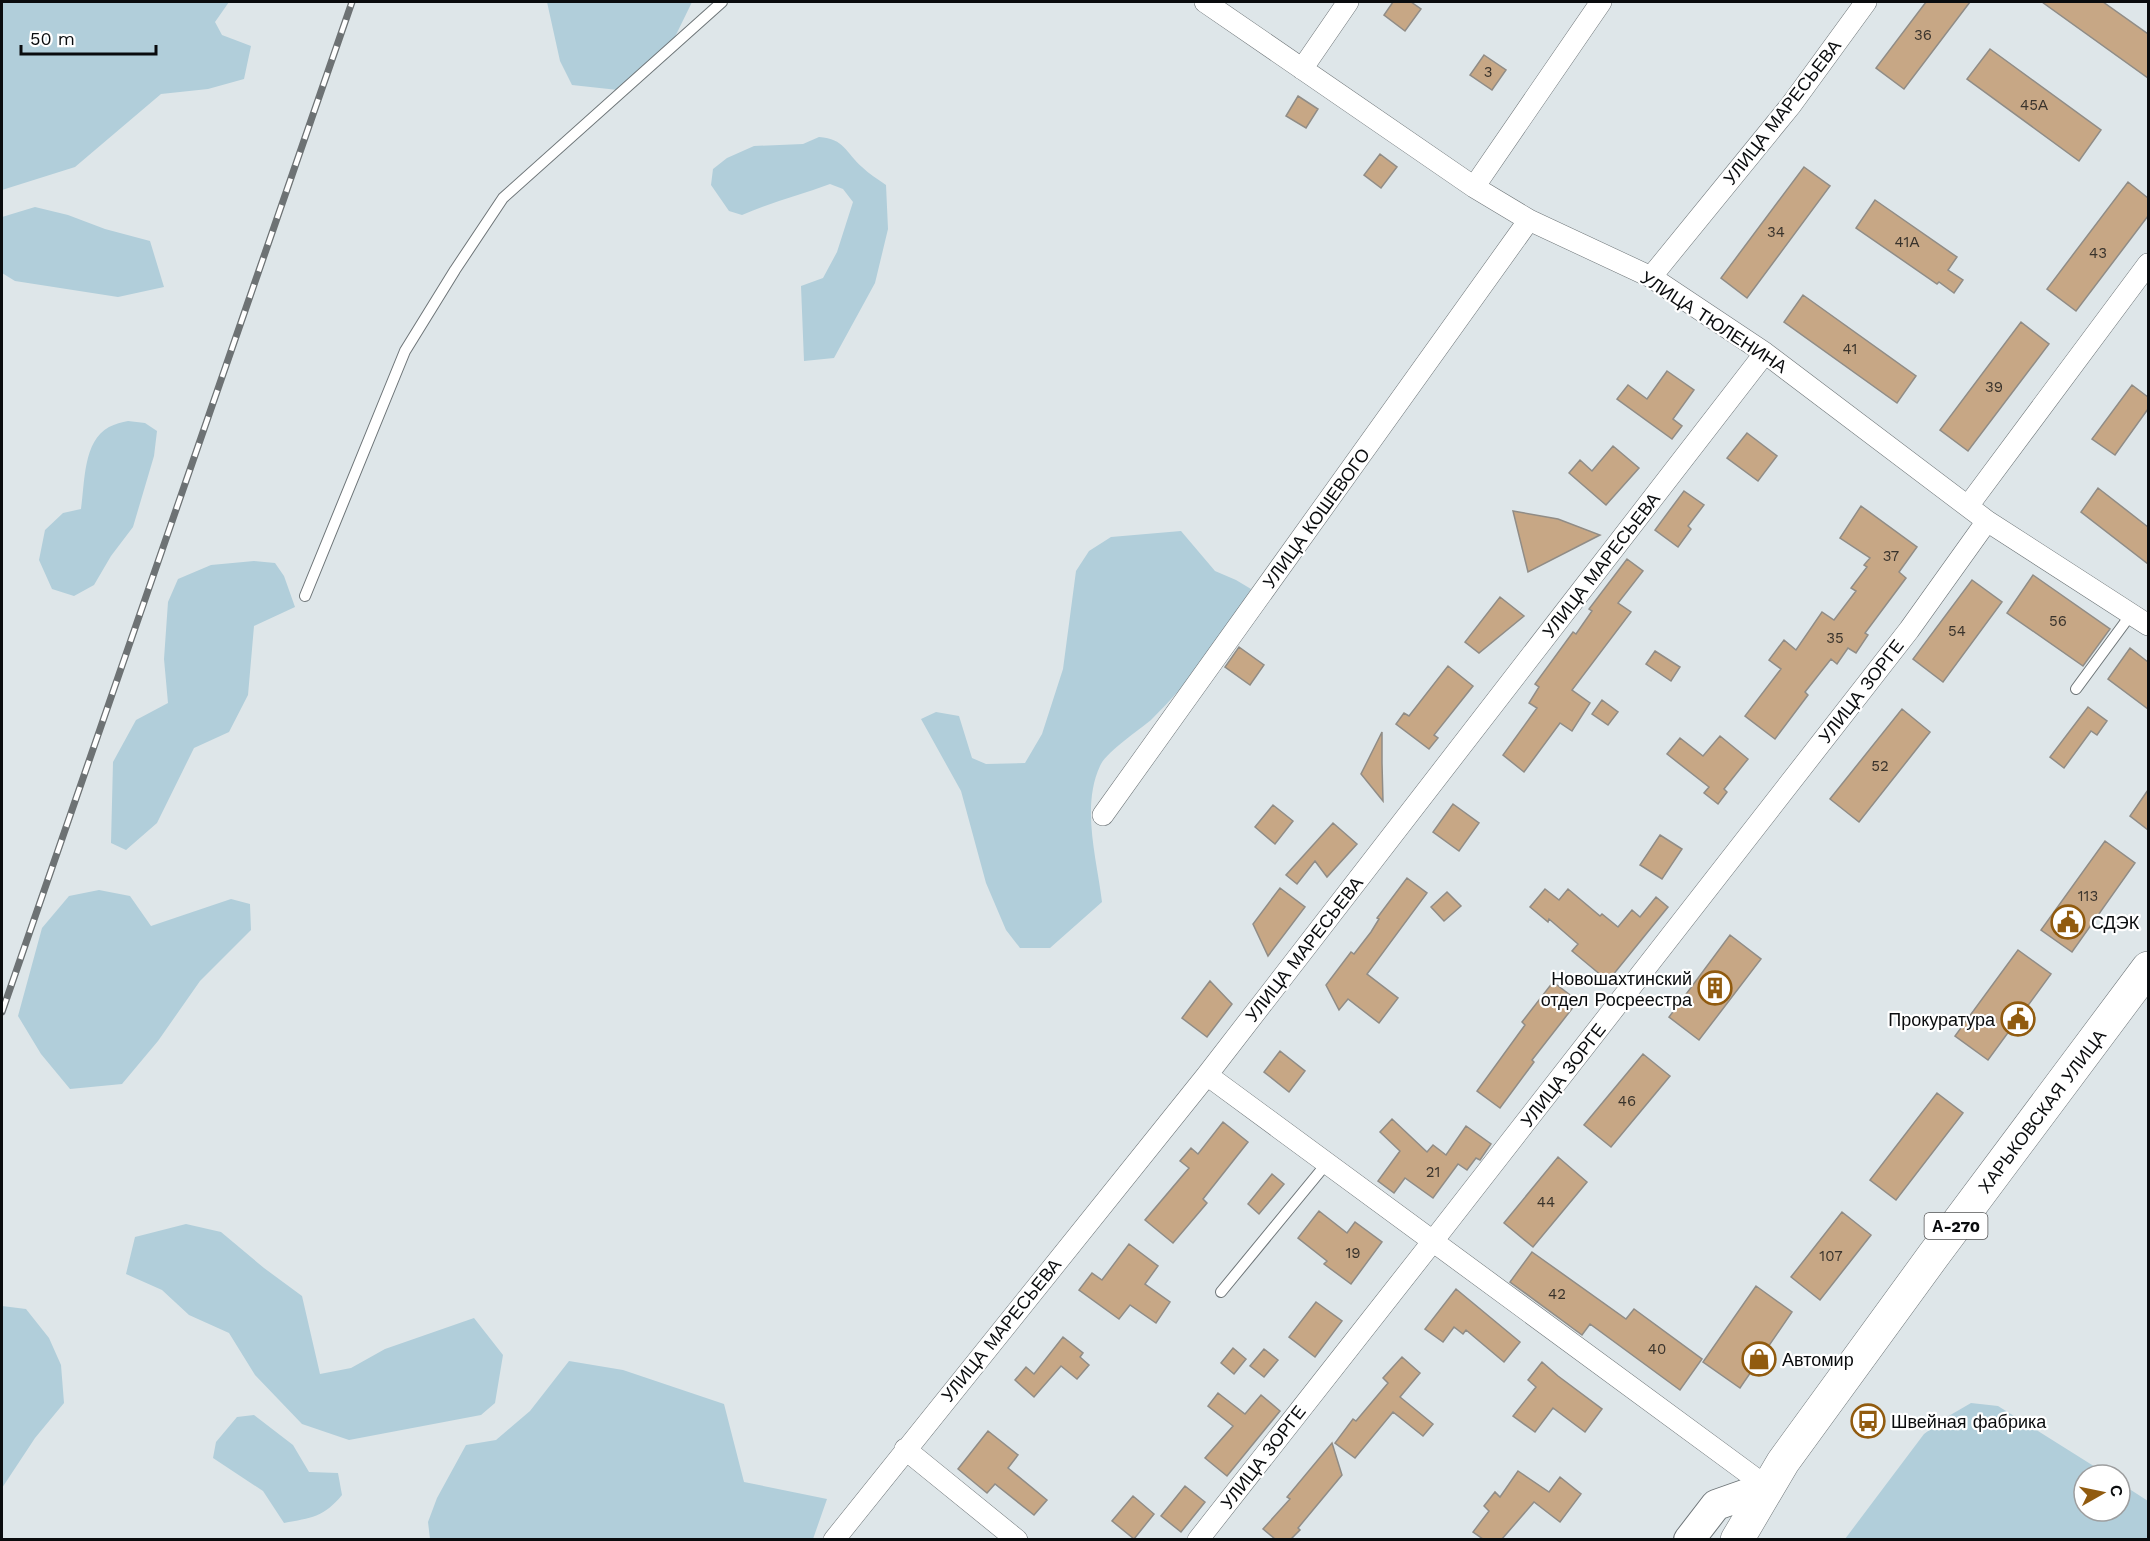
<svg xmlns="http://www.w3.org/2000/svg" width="2150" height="1541" viewBox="0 0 2150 1541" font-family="'Work Sans',sans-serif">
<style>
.green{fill:#b1ceda}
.building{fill:#c7a785;stroke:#908c86;stroke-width:1.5}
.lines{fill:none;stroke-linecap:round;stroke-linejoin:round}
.service-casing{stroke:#6e7578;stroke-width:12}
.minor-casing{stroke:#6e7578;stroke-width:22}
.secondary-casing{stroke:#6e7578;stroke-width:32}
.trunk-casing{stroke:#6e7578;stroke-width:34}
.service{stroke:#fff;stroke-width:10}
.minor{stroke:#fff;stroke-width:21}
.secondary{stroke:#fff;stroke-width:30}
.trunk{stroke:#fff;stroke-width:33}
.rail-casing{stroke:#6d7274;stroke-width:7}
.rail{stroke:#fff;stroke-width:4.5;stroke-dasharray:14;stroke-linecap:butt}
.labels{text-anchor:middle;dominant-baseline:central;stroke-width:4.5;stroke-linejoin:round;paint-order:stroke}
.number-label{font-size:15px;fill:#39332c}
.shield{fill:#fff;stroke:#545556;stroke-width:1.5}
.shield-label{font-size:16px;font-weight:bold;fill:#0a0c0e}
.street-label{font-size:18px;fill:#0a0c0e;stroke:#fff}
.poi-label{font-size:18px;fill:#0a0c0e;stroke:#fff;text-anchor:start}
</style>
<rect width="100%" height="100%" fill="#dee6e9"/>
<path class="green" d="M2,2h227l-14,20 7,13 29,11 -7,33 -36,10 -47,5 -86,73 -73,23z
M547,2h145l-19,39 -55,49 -46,-5 -12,-24z
M819,137c26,2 26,15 43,30 7,7 16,12 24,18l2,44 -13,54 -41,75 -30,3 -3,-75 22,-8 14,-26 16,-50 -10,-13 -13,-5c-29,11 -59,18 -88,31l-13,-4 -18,-26 2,-16 14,-11 27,-12 49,-2z
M35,207l33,8 37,14 45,12 14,46 -46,10 -103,-16 -13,-8v-56z
M128,421l17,2 12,8 -3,25 -21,71 -22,29 -17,29 -20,11 -22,-7 -13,-29 6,-30 18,-17 18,-4c4,-27 2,-68 28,-82 6,-3 13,-5 19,-6z
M1181,531l34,40 21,9 15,9c-26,49 -61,92 -100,131 -13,11 -45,32 -51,46 -19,41 -3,93 2,136l-52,46h-30l-14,-18 -20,-47 -25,-92 -40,-72 15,-7 23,4 13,42 14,6 39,-1 17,-29 21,-65 13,-98 13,-20 22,-14z
M254,561l21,2 9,13 11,31 -41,19 -6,69 -19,37 -35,16 -37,75 -31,27 -15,-7 2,-81 23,-42 32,-17 -4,-44 4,-57 10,-23 33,-14z
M99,890l31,6 21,30 80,-27 19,5 1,26 -51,51 -42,60 -36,43 -52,5 -29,-35 -23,-38 24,-88 27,-32z
M186,1224l35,8 43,36 38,28 18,78 31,-6 34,-19 89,-31 29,37 -8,48 -14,12 -132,25 -47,-16 -47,-49 -26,-42 -40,-18 -27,-25 -36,-16 9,-37z
M2,1306l24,3 23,29 12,27 3,38 -29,35 -33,50z
M569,1361l54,9 101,34 20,78 83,17 -14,40h-383l-2,-17 9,-24 29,-53 30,-5 34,-29z
M1971,1403l27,3 110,69h-24v36h36v-28l28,18v38h-303l79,-105 23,-17z
M254,1415l39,30 16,27 29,1 4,22c-18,22 -31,23 -58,28l-21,-32 -50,-33 3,-16 21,-25z"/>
<path class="building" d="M1393,2h18l10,7 -16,22 -21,-16z
M1926,2h44l-66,87 -28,-21z
M2042,2h61l45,32v44z
M1990,49l111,81 -22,31 -112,-82z
M1484,55l22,15 -14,20 -22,-15z
M1298,96l20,13 -12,19 -20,-12z
M1380,154l17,13 -16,21 -17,-13z
M1804,167l26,19 -83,112 -26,-20z
M2128,182l20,16v18l-72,95 -29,-22z
M1875,200l82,57 -9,13 15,10 -9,13 -15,-11 -2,2 -81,-56z
M1803,295l113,81 -19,27 -113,-81z
M2021,322l28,22 -81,107 -28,-21z
M1667,371l27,19 -21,29 9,7 -10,13 -55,-40 11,-14 19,14z
M2132,385l16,12v12l-33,46 -23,-16z
M1747,433l30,23 -19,25 -31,-23z
M1613,446l26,22 -33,37 -37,-32 11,-13 12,11z
M2098,488l50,39v37l-67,-52z
M1684,491l20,14 -16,21 3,3 -13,18 -23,-17z
M1861,506l56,41 -18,25 7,6 -41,55 3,2 -12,18 -8,-5 -11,16 -6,-5 -26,33 3,3 -33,44 -30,-23 36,-47 -12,-9 15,-20 12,10 26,-38 12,8 22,-29 -5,-3 16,-21 -3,-2 6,-7 -30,-20z
M1513,511l45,8 42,16 -72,37z
M1627,559l16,12 -25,32 13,9 -59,78 18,13 -18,28 -12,-8 -36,49 -21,-17 34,-47 -8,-5 10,-16 -4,-3 38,-52 3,2 16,-23 -3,-2z
M2033,575l77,54 -27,37 -76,-53z
M1972,580l30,22 -59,80 -30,-23z
M1500,597l24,19 -45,37 -14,-11z
M1239,647l25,18 -14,20 -25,-18z
M2130,648l18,14v47l-40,-30z
M1655,651l25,16 -9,14 -25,-17z
M1448,666l25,20 -39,49 4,3 -9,11 -33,-25 8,-11 5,3z
M1602,700l16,12 -10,13 -16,-11z
M2088,707l19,14 -10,14 -6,-4 -27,37 -14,-11z
M1902,709l28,23 -71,90 -29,-23z
M1382,732v31l1,38 -22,-27z
M1720,736l28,23 -24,30 3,3 -9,12 -14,-11 5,-6 -42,-33 13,-16 23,18z
M2148,790v40l-18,-14z
M1453,804l26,19 -20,28 -26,-19z
M1273,805l20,16 -18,23 -20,-17z
M1333,823l24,21 -30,33 -12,-16 -18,23 -11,-9z
M1660,835l22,14 -20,30 -22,-14z
M2105,841l30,22 -63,89 -31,-22z
M1407,878l20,15 -60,81 31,24 -19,25 -31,-24 -9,11 -13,-25 25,-33 3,2 17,-22 8,-13 -2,-1z
M1280,888l25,19 -37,49 -15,-32z
M1545,889l14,11 9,-11 32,27 2,-2 16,13 14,-17 8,7 16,-20 12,10 -60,74 -36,-30 6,-7 -29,-25 -1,3 -18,-15z
M1447,892l14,14 -17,15 -13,-14z
M1730,935l31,24 -62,81 -30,-23z
M2018,950l33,24 -63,86 -33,-24z
M1210,981l22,23 -25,33 -25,-19z
M1553,982l25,19 -46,59 2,2 -34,46 -23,-17 48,-66 -3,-3z
M1280,1051l25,20 -16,21 -25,-20z
M1643,1054l27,22 -59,71 -27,-22z
M1937,1093l26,20 -67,87 -26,-20z
M1392,1119l35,33 6,-7 13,10 20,-29 25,18 -11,16 -4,-2 -9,12 -9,-6 -25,34 -28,-20 -11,15 -16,-12 22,-30 -20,-19z
M1223,1122l25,20 -45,57 4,4 -34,40 -28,-23 44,-52 -9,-7 11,-13 7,6z
M1558,1157l29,25 -54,65 -29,-24z
M1272,1174l12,10 -25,30 -11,-10z
M1319,1211l28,22 8,-11 27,20 -31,42 -27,-20 3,-3 -29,-23z
M1842,1212l29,23 -51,65 -29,-23z
M1129,1244l29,22 -13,18 25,18 -14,21 -26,-18 -11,14 -40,-29 13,-17 10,7z
M1532,1252l94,67 8,-10 68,50 -22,31 -90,-66 -8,11 -72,-53z
M1756,1286l36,26 -52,76 -37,-26z
M1456,1289l64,53 -16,20 -38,-32 -3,4 -9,-7 -11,15 -18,-13z
M1316,1302l26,19 -27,36 -26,-20z
M1063,1337l20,16 -3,4 9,8 -12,14 -16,-13 -27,31 -19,-17 11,-13 8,7z
M1233,1348l13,11 -12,15 -13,-11z
M1264,1349l14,11 -14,17 -14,-11z
M1402,1357l18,16 -20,24 33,27 -10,12 -30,-24 -38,46 -20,-15 18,-24 3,2 32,-38 -5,-5z
M1542,1362l16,14 44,33 -17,23 -32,-24 -18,24 -22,-16 23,-29 -8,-7z
M1218,1393l27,21 16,-19 19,16 -53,65 -22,-18 28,-32 -25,-20z
M988,1431l30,24 -10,13 39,32 -13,15 -39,-31 -8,9 -29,-24z
M1332,1443l10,32 -44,53 2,2 -9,9h-16l-12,-10 27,-30 -3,-2z
M1518,1471l31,21 11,-15 21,17 -21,28 -26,-20 -32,37h-19l-10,-7 16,-21 -5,-5 11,-14 5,5z
M1185,1486l20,16 -24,30 -20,-16z
M1133,1496l21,18 -20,25 -22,-18z"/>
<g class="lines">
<g class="service-casing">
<path id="service" d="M305,596l100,-245 50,-81 48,-72 219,-196
M2076,689l56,-76
M1221,1292l106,-129"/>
</g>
<g class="minor-casing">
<path id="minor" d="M1205,2l269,185 55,33 122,57 114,76 222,168 161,104
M1302,69l46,-67
M1474,187l127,-185
M1651,277l140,-172 75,-103
M1968,506l180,-242
M1103,815l426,-595
M1207,1075l560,412
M905,1449l112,91
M834,1540l373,-465 558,-722
M1198,1540l235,-299 476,-611 78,-109"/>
</g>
<g class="secondary-casing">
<path id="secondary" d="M1689,1540l27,-35 51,-18"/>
</g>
<g class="trunk-casing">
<path id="trunk" d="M1737,1540l46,-78 150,-206 215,-288"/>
</g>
<use href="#service" class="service"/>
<use href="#minor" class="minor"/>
<use href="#secondary" class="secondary"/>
<use href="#trunk" class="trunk"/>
<g class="rail-casing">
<path id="rail" d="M2,1012l350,-1010"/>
</g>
<use href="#rail" class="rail"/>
</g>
<defs>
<g id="civic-ring" transform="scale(1.725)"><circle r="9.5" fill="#fff" stroke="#915b0f" stroke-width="1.5"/><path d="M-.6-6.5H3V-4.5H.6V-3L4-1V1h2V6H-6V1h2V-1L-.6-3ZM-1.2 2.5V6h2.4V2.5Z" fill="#915b0f"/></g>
<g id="building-ring" transform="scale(1.725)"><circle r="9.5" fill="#fff" stroke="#915b0f" stroke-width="1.5"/><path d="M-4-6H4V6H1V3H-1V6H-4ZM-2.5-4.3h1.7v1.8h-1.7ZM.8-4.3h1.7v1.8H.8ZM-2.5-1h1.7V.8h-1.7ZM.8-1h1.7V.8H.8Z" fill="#915b0f"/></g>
<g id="shop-ring" transform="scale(1.725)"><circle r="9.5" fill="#fff" stroke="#915b0f" stroke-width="1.5"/><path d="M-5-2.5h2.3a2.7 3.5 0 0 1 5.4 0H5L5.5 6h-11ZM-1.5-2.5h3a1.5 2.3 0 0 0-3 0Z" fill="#915b0f"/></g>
<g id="bus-ring" transform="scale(1.725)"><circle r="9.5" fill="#fff" stroke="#915b0f" stroke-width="1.5"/><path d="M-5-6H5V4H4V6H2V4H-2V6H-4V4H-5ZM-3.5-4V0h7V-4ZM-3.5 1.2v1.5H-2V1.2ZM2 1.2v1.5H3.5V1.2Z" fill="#915b0f"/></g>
</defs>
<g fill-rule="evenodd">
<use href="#civic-ring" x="2068" y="922"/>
<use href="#building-ring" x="1715" y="988"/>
<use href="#civic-ring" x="2018" y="1019"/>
<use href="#shop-ring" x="1759" y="1359"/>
<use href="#bus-ring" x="1868" y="1421"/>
</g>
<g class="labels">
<g class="number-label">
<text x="1923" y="35">36</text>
<text x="1488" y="72">3</text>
<text x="2034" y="105">45А</text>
<text x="1776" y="232">34</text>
<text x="1907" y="242">41А</text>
<text x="2098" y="253">43</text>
<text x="1850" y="349">41</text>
<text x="1994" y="387">39</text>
<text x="1891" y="556">37</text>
<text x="2058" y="621">56</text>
<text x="1957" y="631">54</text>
<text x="1835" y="638">35</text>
<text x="1880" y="766">52</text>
<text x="2088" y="896">113</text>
<text x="1627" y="1101">46</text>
<text x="1433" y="1172">21</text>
<text x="1546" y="1202">44</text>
<text x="1353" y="1253">19</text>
<text x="1831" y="1256">107</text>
<text x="1557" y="1294">42</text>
<text x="1657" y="1349">40</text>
</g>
<rect class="shield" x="1924.5" y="1213" width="63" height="26" rx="4.5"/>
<g class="shield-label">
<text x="1956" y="1226">А-270</text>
</g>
<g class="street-label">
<text transform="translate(1782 112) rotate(-52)">УЛИЦА МАРЕСЬЕВА</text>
<text transform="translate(1714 322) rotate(33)">УЛИЦА ТЮЛЕНИНА</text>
<text transform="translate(1316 518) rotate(-54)">УЛИЦА КОШЕВОГО</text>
<text transform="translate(1601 565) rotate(-52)">УЛИЦА МАРЕСЬЕВА</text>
<text transform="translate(1861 691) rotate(-52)">УЛИЦА ЗОРГЕ</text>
<text transform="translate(1304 949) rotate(-52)">УЛИЦА МАРЕСЬЕВА</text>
<text transform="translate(1563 1075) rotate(-52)">УЛИЦА ЗОРГЕ</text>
<text transform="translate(2042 1111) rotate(-53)">ХАРЬКОВСКАЯ УЛИЦА</text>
<text transform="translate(1001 1330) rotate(-51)">УЛИЦА МАРЕСЬЕВА</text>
<text transform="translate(1263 1457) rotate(-52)">УЛИЦА ЗОРГЕ</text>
</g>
<g class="poi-label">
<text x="2091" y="922">СДЭК</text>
<text x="1692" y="978" text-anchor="end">Новошахтинский<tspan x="1692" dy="21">отдел Росреестра</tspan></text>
<text x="1995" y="1019" text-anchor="end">Прокуратура</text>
<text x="1782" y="1359">Автомир</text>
<text x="1891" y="1421">Швейная фабрика</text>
</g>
</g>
<rect width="2150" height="1541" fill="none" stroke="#0a0c0e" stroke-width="6"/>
<g transform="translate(2102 1493) rotate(81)"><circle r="28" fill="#ffffff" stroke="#9d9e9f" stroke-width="1.5"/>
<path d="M0-4.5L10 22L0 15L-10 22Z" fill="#915b0f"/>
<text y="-9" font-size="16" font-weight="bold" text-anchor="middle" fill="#0a0c0e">С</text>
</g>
<path d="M21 45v9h135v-9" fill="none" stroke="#0a0c0e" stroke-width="3"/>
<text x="30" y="45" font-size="18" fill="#0a0c0e" stroke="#ffffff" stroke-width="4.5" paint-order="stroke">50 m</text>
</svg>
